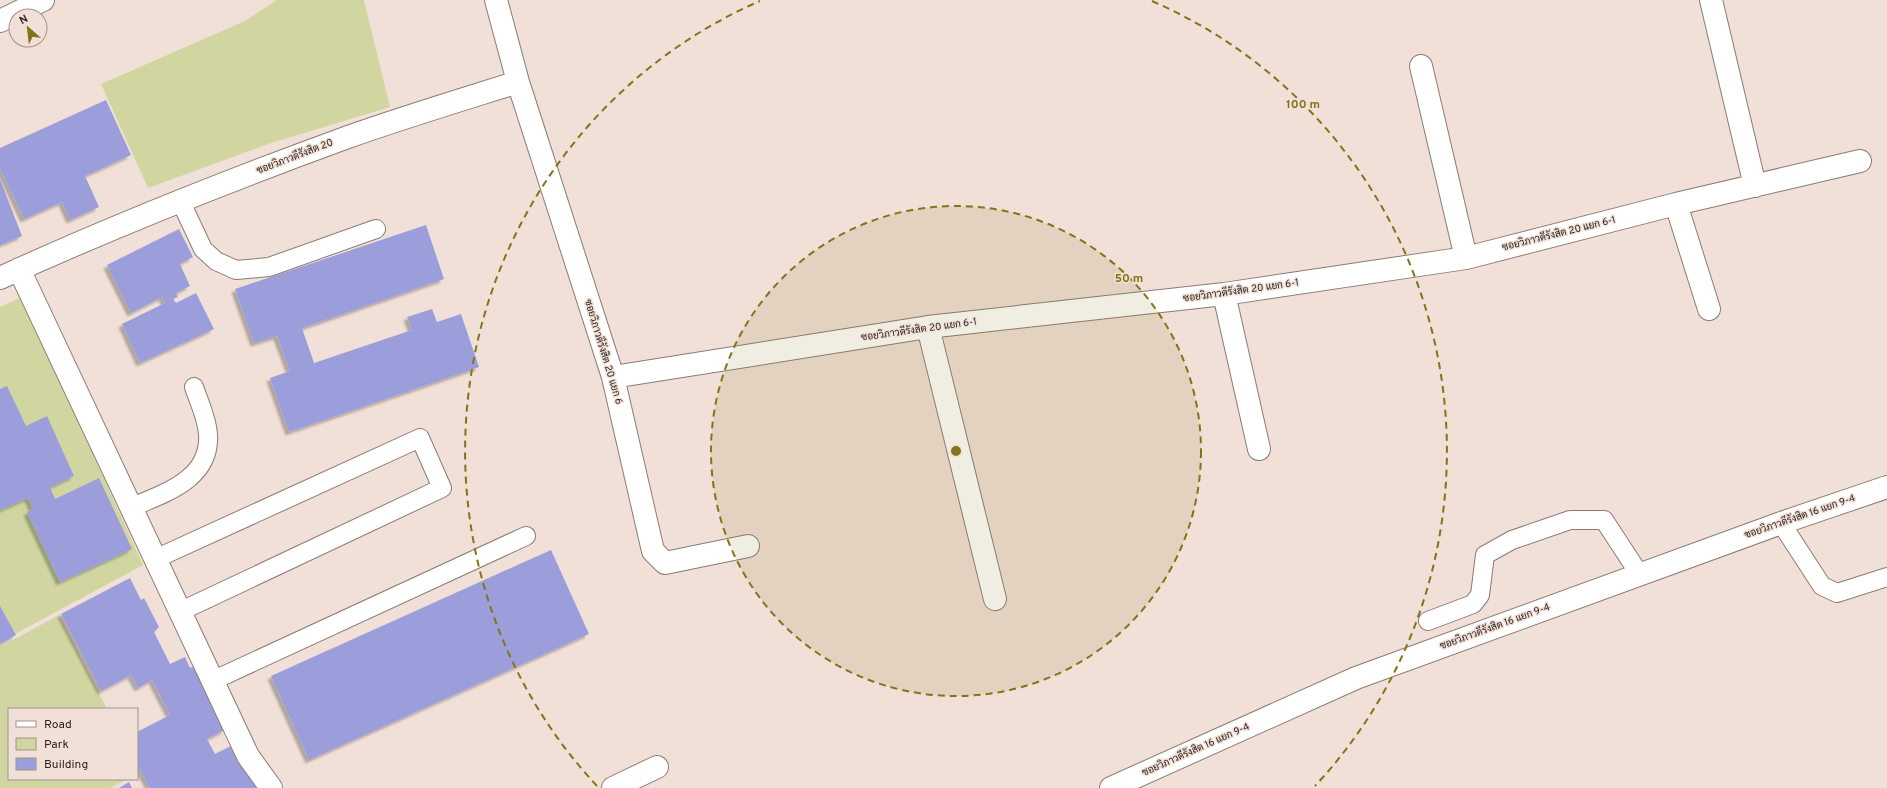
<svg xmlns="http://www.w3.org/2000/svg" width="1887" height="788" viewBox="0 0 1887 788" font-family="Overpass,Sarabun,sans-serif">
<style>
.green{fill:#d1d6a1}
.building{fill:#9c9edc;filter:url(#shadow)}
.lines{fill:none;stroke-linecap:round;stroke-linejoin:round}
.service-casing{stroke:#8b7b73;stroke-width:20}
.minor-casing{stroke:#8b7b73;stroke-width:24}
.service{stroke:#fff;stroke-width:18}
.minor{stroke:#fff;stroke-width:22}
.ring{fill:none;stroke:#847416;stroke-width:2;stroke-dasharray:7 5}
.labels{text-anchor:middle;dominant-baseline:central;stroke-width:3;stroke-linejoin:round;paint-order:stroke}
.street-label{font-size:10px;fill:#261f1c;stroke:#f1e0d7}
.centre{fill:#847416;stroke:#f1e0d7;stroke-width:2}
.ring-label{font-size:12px;text-anchor:middle;font-weight:bold;fill:#847416;stroke:#f1e0d7;stroke-width:3;stroke-linejoin:round;paint-order:stroke}
</style>
<defs>
<filter id="shadow"><feDropShadow dx="-3.5" dy="3.5" stdDeviation="1" flood-color="#0004"/></filter>
</defs>
<rect width="100%" height="100%" fill="#f1e0d7"/>
<path class="green" d="M277,0h87l26,107 -122,37 -120,44 -47,-104 144,-63z
M22,297l121,268 -143,77v-335z
M59,615l48,94h-98v70h118l-17,9h-110v-141z"/>
<path class="building" d="M106,100l25,55 -46,21 14,31 -29,13 -8,-18 -38,17 -24,-51v-20z
M0,179l22,57 -22,9z
M426,225l18,54 -142,49 12,35 98,-33 -5,-13 25,-8 5,13 24,-8 18,53 -190,65 -19,-54 20,-7 -13,-35 -23,7 -19,-54z
M179,229l14,28 -13,7 10,22 -14,7 2,4 -5,2 3,4 20,-10 18,36 -74,34 -18,-39 43,-21 -3,-6 -31,16 -24,-48z
M7,386l19,40 21,-10 27,60 -24,11 5,12 44,-21 33,71 -72,33 -33,-70 6,-3 -5,-11 -28,12v-121z
M551,550l38,84 -280,126 -38,-84z
M130,578l11,22 3,-2 15,29 -5,5 16,32 15,-7 5,11 6,-3 13,24 -4,2 20,39 -18,9 8,15 24,-12 23,46h-112l-13,-24v-32l33,-17 -18,-35 -14,8 -7,-13 -30,16 -40,-77z
M0,606l16,29 -16,9z
M129,782l3,6h-13z"/>
<g class="lines">
<g class="service-casing">
<path id="service" d="M180,200l23,49 13,12 20,9 33,-3 107,-38
M130,508c34,-15 81,-28 78,-74 -1,-16 -9,-32 -14,-47
M1781,523l41,63 15,7 50,-16
M155,559l265,-121 22,50 -263,124
M1428,621l45,-17 7,-9 5,-40 27,-15 58,-20h34l36,55
M212,681l314,-145"/>
</g>
<g class="minor-casing">
<path id="minor" d="M1711,0l44,186
M0,21l43,-21
M1421,66l45,192
M518,82l95,295 40,174 12,12 83,-17
M1676,204l33,105
M19,269l229,487 23,32
M0,278c114,-52 230,-98 348,-141 56,-20 113,-37 170,-55l-22,-82
M1224,294l35,155
M928,327l67,272
M613,377l315,-50 296,-33 242,-36 210,-54 184,-43
M613,788l44,-21
M1111,788l245,-110 425,-155 106,-36"/>
</g>
<use href="#service" class="service"/>
<use href="#minor" class="minor"/>
</g>
<circle cx="956" cy="451" r="245" fill="#847416" fill-opacity=".12"/>
<g class="ring">
<circle cx="956" cy="451" r="245"/>
<path d="M597 786A491 491 0 0 1 760 1M1152 1A491 491 0 0 1 1315 786"/>
</g>
<g class="labels">
<g class="street-label">
<text transform="translate(295 157) rotate(-21)">ซอยวิภาวดีรังสิต 20</text>
<text transform="translate(1559 234) rotate(-14)">ซอยวิภาวดีรังสิต 20 แยก 6-1</text>
<text transform="translate(1241 291) rotate(-8)">ซอยวิภาวดีรังสิต 20 แยก 6-1</text>
<text transform="translate(919 330) rotate(-8)">ซอยวิภาวดีรังสิต 20 แยก 6-1</text>
<text transform="translate(603 352) rotate(73)">ซอยวิภาวดีรังสิต 20 แยก 6</text>
<text transform="translate(1800 517) rotate(-19)">ซอยวิภาวดีรังสิต 16 แยก 9-4</text>
<text transform="translate(1495 627) rotate(-20)">ซอยวิภาวดีรังสิต 16 แยก 9-4</text>
<text transform="translate(1196 750) rotate(-24)">ซอยวิภาวดีรังสิต 16 แยก 9-4</text>
</g>
</g>
<circle cx="956" cy="451" r="6" class="centre"/>
<g class="ring-label">
<text x="1303" y="108">100 m</text>
<text x="1129" y="282">50 m</text>
</g>
<rect x="8" y="708" width="130" height="72" fill="#f1e0d7" stroke="#a0938c"/>
<rect x="16" y="721" width="20" height="6" fill="#ffffff" stroke="#a0938c"/>
<text x="44" y="728" font-size="12" fill="#261f1c">Road</text>
<rect x="16" y="738" width="20" height="12" fill="#d1d6a1" stroke="#a0938c"/>
<text x="44" y="748" font-size="12" fill="#261f1c">Park</text>
<rect x="16" y="758" width="20" height="12" fill="#9c9edc" stroke="#a0938c"/>
<text x="44" y="768" font-size="12" fill="#261f1c">Building</text>
<g transform="translate(28 28) rotate(332)"><circle r="19" fill="#f1e0d7" stroke="#a0938c"/>
<path d="M0-3L7 15L0 10L-7 15Z" fill="#847416"/>
<text y="-6" font-size="11" font-weight="bold" text-anchor="middle" fill="#261f1c">N</text>
</g>
</svg>
